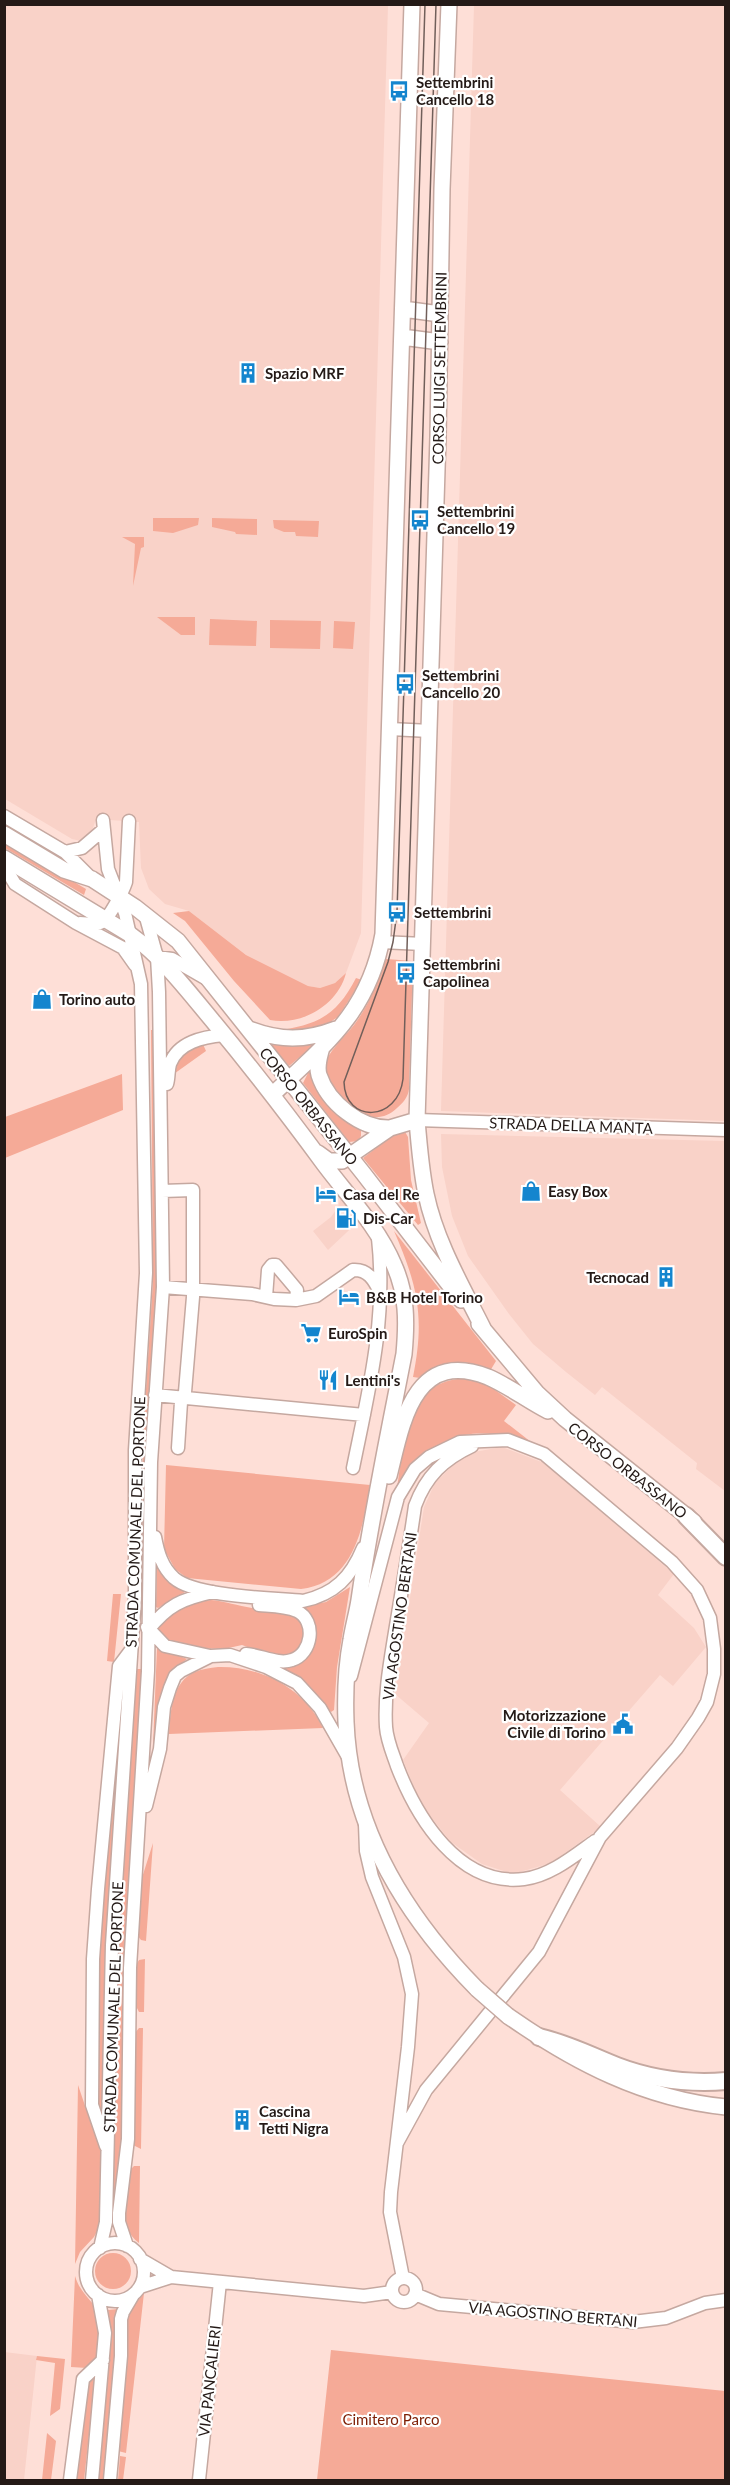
<svg xmlns="http://www.w3.org/2000/svg" width="730" height="2485" viewBox="0 0 730 2485" font-family="Lato,sans-serif">
<style>
.built{fill:#f9d2c8}
.green{fill:#f5aa97}
.lines{fill:none;stroke-linecap:round;stroke-linejoin:round}
.minor-casing{stroke:#c5a8a0;stroke-width:15}
.major-casing{stroke:#c5a8a0;stroke-width:18}
.highway-casing{stroke:#c5a8a0;stroke-width:20}
.minor{stroke:#fff;stroke-width:12}
.major{stroke:#fff;stroke-width:15}
.highway{stroke:#fff;stroke-width:16}
.tram{stroke:#715f5a;stroke-width:1.5}
.major-bridge-casing{stroke:#c5a8a0;stroke-width:18;stroke-linecap:butt}
.major-bridge{stroke:#fff;stroke-width:15}
.labels{text-anchor:middle;dominant-baseline:central;stroke-width:4.5;stroke-linejoin:round;paint-order:stroke}
.poi-label{font-size:15px;font-weight:bold;fill:#241a17;stroke:#fff;text-anchor:start}
.street-label{font-size:15px;fill:#241a17;stroke:#fff}
.park-label{font-size:15px;fill:#7c1d03;stroke:#fff}
</style>
<rect width="100%" height="100%" fill="#fedfd7"/>
<path class="built" d="M5,5h383l-27,928 -15,40 -11,10 -15,5 -12,-2 -62,-31 -57,-44 -24,-7 -16,-15 -8,-21 -2,-46 -43,-3 -6,18 -9,4 -9,-2 -67,-40z
M474,5h251v1116l-284,-10z
M441,1134l284,7v350l-29,-22 1,-6 -95,-76 -7,8 -29,-23 -33,-28 -24,-30 -41,-58 -16,-40 -10,-49z
M343,1188l21,28 -36,34 -15,-19 18,-14 7,-10z
M502,1447l42,16 130,111 -16,21 36,33 12,19 -33,39 -13,-11 -100,115 41,37 -50,36 -38,11 -31,-10 -31,-22 -21,-26 -12,-19 -15,-37 26,-37 -34,-29 29,-187 11,-24 21,-21 18,-10z
M4,2352l33,4 -13,124h-19z"/>
<path class="green" d="M153,518h46l-1,7 -25,8 -20,-2z
M212,518l45,1v16l-21,-1 -1,-2 -23,-5z
M273,520l46,1 -1,16 -22,-1 -1,-4h-11l-10,-4z
M122,537h22v10l-3,1 -8,38 2,-42z
M157,617h38v18h-14z
M210,619l47,2 -1,25 -47,-1z
M270,620l51,1 -1,28 -50,-1z
M334,621l21,1 -2,27 -20,-1z
M5,841l81,48 -2,6 -79,-47z
M189,911l57,44 62,31 12,2 15,-5 11,-10c-8,32 -44,53 -76,47l-36,-39 -49,-60 -12,-8z
M386,959l27,2 -4,128c-1,8 -6,14 -12,19 -23,22 -49,0 -63,-21 -4,-7 -9,-13 -9,-21 0,-11 22,-32 29,-41 15,-20 24,-43 32,-66z
M356,978l6,2 -24,37 -11,7 -13,6 -39,1c41,-6 61,-14 81,-53z
M151,1030h5l3,255 -13,190h-3v-39l10,-155z
M268,1041l23,5 27,-4 -29,24z
M202,1042l4,9 -35,25 13,-24z
M312,1072l49,57v7l-3,5 -9,1 -46,-59 5,-10z
M122,1074l1,36 -118,48v-41z
M404,1130l4,7 3,43 10,43 -3,2 -55,-67 33,-25z
M394,1231l102,130 -6,10 -53,-1 -17,8 -7,-1c12,-59 5,-91 -19,-146z
M467,1378l17,4 32,23 -12,16 27,21c-22,-5 -57,-15 -78,-2 -16,9 -41,36 -56,49 8,-50 6,-108 70,-111z
M166,1465l204,20c-7,45 -17,98 -69,104l-114,-11 -12,-9 -11,-20z
M157,1563l28,29 -27,16 -2,-1z
M350,1587l-13,80 -3,43 -3,2 -26,-29 -24,-16 26,-15 -7,-45 26,-5z
M113,1594h8l-7,68 -7,-1z
M211,1600c14,1 27,6 41,8 29,5 73,4 43,46l-16,4 -37,-13 -18,4 -34,-1 -19,-5 -15,-11 1,-7c15,-14 33,-23 54,-25z
M157,1647l30,12c-4,4 -10,7 -14,12 -17,19 -17,50 -18,74l-2,1z
M218,1667c43,-1 86,21 105,61l-154,6c1,-20 3,-53 26,-62 7,-3 15,-4 23,-5z
M135,1669h8l-17,259 -4,225 -6,45h-3l5,-271z
M117,1747h3l-18,380 -8,-21 3,-153z
M153,1843l-7,98 -5,-1 -4,-5 3,-51z
M145,1959l-1,53h-5l-3,-6v-41l3,-5z
M139,2028h4l-2,121 -8,-4 2,-112z
M78,2085l24,71 -1,68 -7,13 -14,15 -5,12z
M134,2166h6l-1,77c-24,-18 -12,-49 -8,-74z
M95 2271a18 18 0 1 1 36 0a18 18 0 1 1-36 0Z
M75,2276c4,13 10,18 18,28 9,13 6,38 5,52l-11,12 -16,-1z
M144,2293l-18,160 -8,-2 9,-93v-39l6,-13z
M118,2309l-3,12 2,35 -14,124h-7l15,-150 -3,-20z
M331,2350l394,41v89h-408z
M37,2356l28,3 -5,50 -10,7 5,-53 -19,-3z
M96,2372l-12,108h-8l9,-94z
M47,2433l9,8 -5,39h-9z
M120,2456l6,1 -3,23h-5z"/>
<g class="lines">
<g class="minor-casing">
<path id="minor" d="M390,729l40,2
M4,816l61,36 26,26
M65,852l17,-4 21,-18
M4,866l11,18 61,39 47,25 12,17
M80,923c6,0 14,2 20,0 9,-3 23,-32 26,-41l3,-61
M381,942l42,2
M157,957l15,2 33,19
M167,1084c2,-6 1,-13 3,-20 8,-22 33,-27 54,-29
M417,1120l309,10
M162,1191l31,-1v107l-8,95 -4,10 -3,46
M163,1287l89,7 22,5 22,1 1,-10 -21,-25h-4l-4,5 -2,27
M296,1300l20,-4 37,-26c15,-1 21,10 27,22
M155,1395l209,20
M472,1446c-28,13 -46,30 -57,60 -6,42 -13,84 -20,126 -5,31 -11,63 -9,95 1,14 7,27 11,39 20,52 62,121 127,113 26,-3 50,-23 71,-38
M353,1468c16,-79 34,-149 25,-230
M155,1537c3,16 7,30 19,41 22,19 99,20 129,23 32,-7 48,-24 60,-53
M147,1627l18,19 45,10
M148,1630c20,-25 34,-31 65,-38
M246,1654c15,1 32,11 46,6 20,-6 25,-39 5,-49 -11,-5 -26,-5 -38,-6
M351,1676l47,-179 17,-28 14,-12 31,-15 48,-2 36,14 128,108 25,28 13,28 4,31v25l-7,28 -9,16 -21,30 -77,89 -61,115 -113,138 -29,53
M146,1806l14,-57 4,-42 6,-19 5,-12 6,-5 30,-15 19,-1 36,12 31,16 23,25 28,49
M365,1824l1,27 6,26 32,80 8,37 -4,53 -17,145 -1,20 13,66
M106,2146l-14,-41 1,-146 5,-70 21,-223 12,-16
M86 2272a29 29 0 1 1 58 0a29 29 0 1 1-58 0Z
M127,2246l-8,-24v-9l9,-74 2,-171 18,-297 3,-209 12,-175 -4,-295 -2,-35 -12,-43
M100,2248l6,-26 6,-277 23,-349v-146l11,-177 -5,-289 -16,-71 -17,-44 -5,-49
M140,2259l31,18
M392 2290a12 12 0 1 1 24 0a12 12 0 1 1-24 0Z
M140,2287l31,-10 193,19 28,-4
M415,2294l24,10 194,18 33,-4 39,-15 21,-3
M70,2480l13,-101 20,-19
M92,2480l13,-147 -7,-38
M110,2480l11,-124v-37l2,-7 10,-17
M199,2480l21,-198"/>
</g>
<g class="major-casing">
<path id="major" d="M449,4l-7,185 -4,248 -21,683c2,25 4,50 9,74 10,48 36,92 58,136
M403,309l37,5
M402,337l38,5
M4,834l60,36 28,9 43,28 43,34 185,232 98,127
M4,858l127,77c32,23 56,55 81,85 39,47 76,95 112,144 24,32 54,63 70,101 13,29 13,57 10,89 -16,82 -33,163 -45,246 -2,13 -6,27 -8,40 -5,26 -6,55 -5,82 4,105 59,194 131,267
M249,1029c31,12 56,12 87,0
M322,1047c-2,9 -6,18 -3,28 9,28 42,54 71,53
M272,1095c54,-51 97,-83 111,-161l29,-930
M318,1153l11,8h13l48,-33 27,-8
M479,1324l58,69 28,26 129,103
M389,1476c13,-52 24,-128 99,-99 21,9 40,24 60,34
M508,2016c66,46 136,83 218,91"/>
</g>
<g class="highway-casing">
<path id="highway" d="M686,1516l40,41
M539,2037c30,7 50,18 78,29 34,13 72,18 109,15"/>
</g>
<use href="#minor" class="minor"/>
<use href="#major" class="major"/>
<use href="#highway" class="highway"/>
<path class="tram" d="M425,4l-28,908 -4,30 -5,20 -44,120c1,42 54,40 59,-3l33,-1075"/>
<g class="major-bridge-casing">
<path id="major-bridge" d="M477,1989l31,27"/>
</g>
<use href="#major-bridge" class="major-bridge"/>
</g>
<defs>
<g id="bus-bare" transform="scale(1.62)"><path d="M-5-6H5V4H4V6H2V4H-2V6H-4V4H-5ZM-3.5-4V0h7V-4ZM-3.5 1.2v1.5H-2V1.2ZM2 1.2v1.5H3.5V1.2Z" fill="#1485ce" stroke="#fff" stroke-width="2.5" paint-order="stroke"/></g>
<g id="building-bare" transform="scale(1.62)"><path d="M-4-6H4V6H1V3H-1V6H-4ZM-2.5-4.3h1.7v1.8h-1.7ZM.8-4.3h1.7v1.8H.8ZM-2.5-1h1.7V.8h-1.7ZM.8-1h1.7V.8H.8Z" fill="#1485ce" stroke="#fff" stroke-width="2.5" paint-order="stroke"/></g>
<g id="shop-bare" transform="scale(1.62)"><path d="M-5-2.5h2.3a2.7 3.5 0 0 1 5.4 0H5L5.5 6h-11ZM-1.5-2.5h3a1.5 2.3 0 0 0-3 0Z" fill="#1485ce" stroke="#fff" stroke-width="2.5" paint-order="stroke"/></g>
<g id="hotel-bare" transform="scale(1.62)"><path d="M-6-4.5h1.5V1H6V5H4.5V3h-9V5H-6ZM-4 0a1.8 1.8 0 1 1 3.6 0ZM.5 0V-2.5h3Q6-2.5 6 0Z" fill="#1485ce" stroke="#fff" stroke-width="2.5" paint-order="stroke"/></g>
<g id="fuel-bare" transform="scale(1.62)"><path d="M-5.5-6h7V0h2V4h1.3V-2.5L3-4.5l.8-.8L6-3V5H2.5V1h-1V6h-7ZM-4.2-4.7v3.2H.2V-4.7Z" fill="#1485ce" stroke="#fff" stroke-width="2.5" paint-order="stroke"/></g>
<g id="supermarket-bare" transform="scale(1.62)"><path d="M-6-5.5h2.5l.6 2H6L4.5 2H-2.5L-4.4-4H-6ZM-1.5 3.2a1.3 1.3 0 1 0 .1 0ZM3 3.2a1.3 1.3 0 1 0 .1 0Z" fill="#1485ce" stroke="#fff" stroke-width="2.5" paint-order="stroke"/></g>
<g id="restaurant-bare" transform="scale(1.62)"><path d="M-5-6h1v4h1v-4h1v4h1v-4h1v5L-1.5 .5V6h-2V.5L-5-1ZM5-6V6H3V1.5H1.5Q1.5-4 5-6Z" fill="#1485ce" stroke="#fff" stroke-width="2.5" paint-order="stroke"/></g>
<g id="civic-bare" transform="scale(1.62)"><path d="M-.6-6.5H3V-4.5H.6V-3L4-1V1h2V6H-6V1h2V-1L-.6-3ZM-1.2 2.5V6h2.4V2.5Z" fill="#1485ce" stroke="#fff" stroke-width="2.5" paint-order="stroke"/></g>
</defs>
<g fill-rule="evenodd">
<use href="#bus-bare" x="399" y="91"/>
<use href="#building-bare" x="248" y="373"/>
<use href="#bus-bare" x="420" y="520"/>
<use href="#bus-bare" x="405" y="684"/>
<use href="#bus-bare" x="397" y="912"/>
<use href="#bus-bare" x="406" y="973"/>
<use href="#shop-bare" x="42" y="999"/>
<use href="#shop-bare" x="531" y="1191"/>
<use href="#hotel-bare" x="326" y="1194"/>
<use href="#fuel-bare" x="346" y="1218"/>
<use href="#building-bare" x="666" y="1277"/>
<use href="#hotel-bare" x="349" y="1297"/>
<use href="#supermarket-bare" x="311" y="1333"/>
<use href="#restaurant-bare" x="328" y="1380"/>
<use href="#civic-bare" x="623" y="1724"/>
<use href="#building-bare" x="242" y="2120"/>
</g>
<g class="labels">
<g class="poi-label">
<text x="416" y="82">Settembrini<tspan x="416" dy="17">Cancello 18</tspan></text>
<text x="265" y="373">Spazio MRF</text>
<text x="437" y="511">Settembrini<tspan x="437" dy="17">Cancello 19</tspan></text>
<text x="422" y="675">Settembrini<tspan x="422" dy="17">Cancello 20</tspan></text>
<text x="414" y="912">Settembrini</text>
<text x="423" y="964">Settembrini<tspan x="423" dy="17">Capolinea</tspan></text>
<text x="59" y="999">Torino auto</text>
<text x="548" y="1191">Easy Box</text>
<text x="343" y="1194">Casa del Re</text>
<text x="363" y="1218">Dis-Car</text>
<text x="649" y="1277" text-anchor="end">Tecnocad</text>
<text x="366" y="1297">B&amp;B Hotel Torino</text>
<text x="328" y="1333">EuroSpin</text>
<text x="345" y="1380">Lentini's</text>
<text x="606" y="1715" text-anchor="end">Motorizzazione<tspan x="606" dy="17">Civile di Torino</tspan></text>
<text x="259" y="2111">Cascina<tspan x="259" dy="17">Tetti Nigra</tspan></text>
</g>
<g class="street-label">
<text transform="translate(439 368) rotate(-89)">CORSO LUIGI SETTEMBRINI</text>
<text transform="translate(309 1106) rotate(51)">CORSO ORBASSANO</text>
<text transform="translate(571 1125) rotate(2)">STRADA DELLA MANTA</text>
<text transform="translate(628 1470) rotate(38)">CORSO ORBASSANO</text>
<text transform="translate(135 1522) rotate(-88)">STRADA COMUNALE DEL PORTONE</text>
<text transform="translate(399 1616) rotate(-82)">VIA AGOSTINO BERTANI</text>
<text transform="translate(113 2007) rotate(-88)">STRADA COMUNALE DEL PORTONE</text>
<text transform="translate(553 2314) rotate(5)">VIA AGOSTINO BERTANI</text>
<text transform="translate(209 2381) rotate(-84)">VIA PANCALIERI</text>
</g>
<g class="park-label">
<text x="391" y="2419">Cimitero Parco</text>
</g>
</g>
<rect width="730" height="2485" fill="none" stroke="#241a17" stroke-width="12"/>
</svg>
